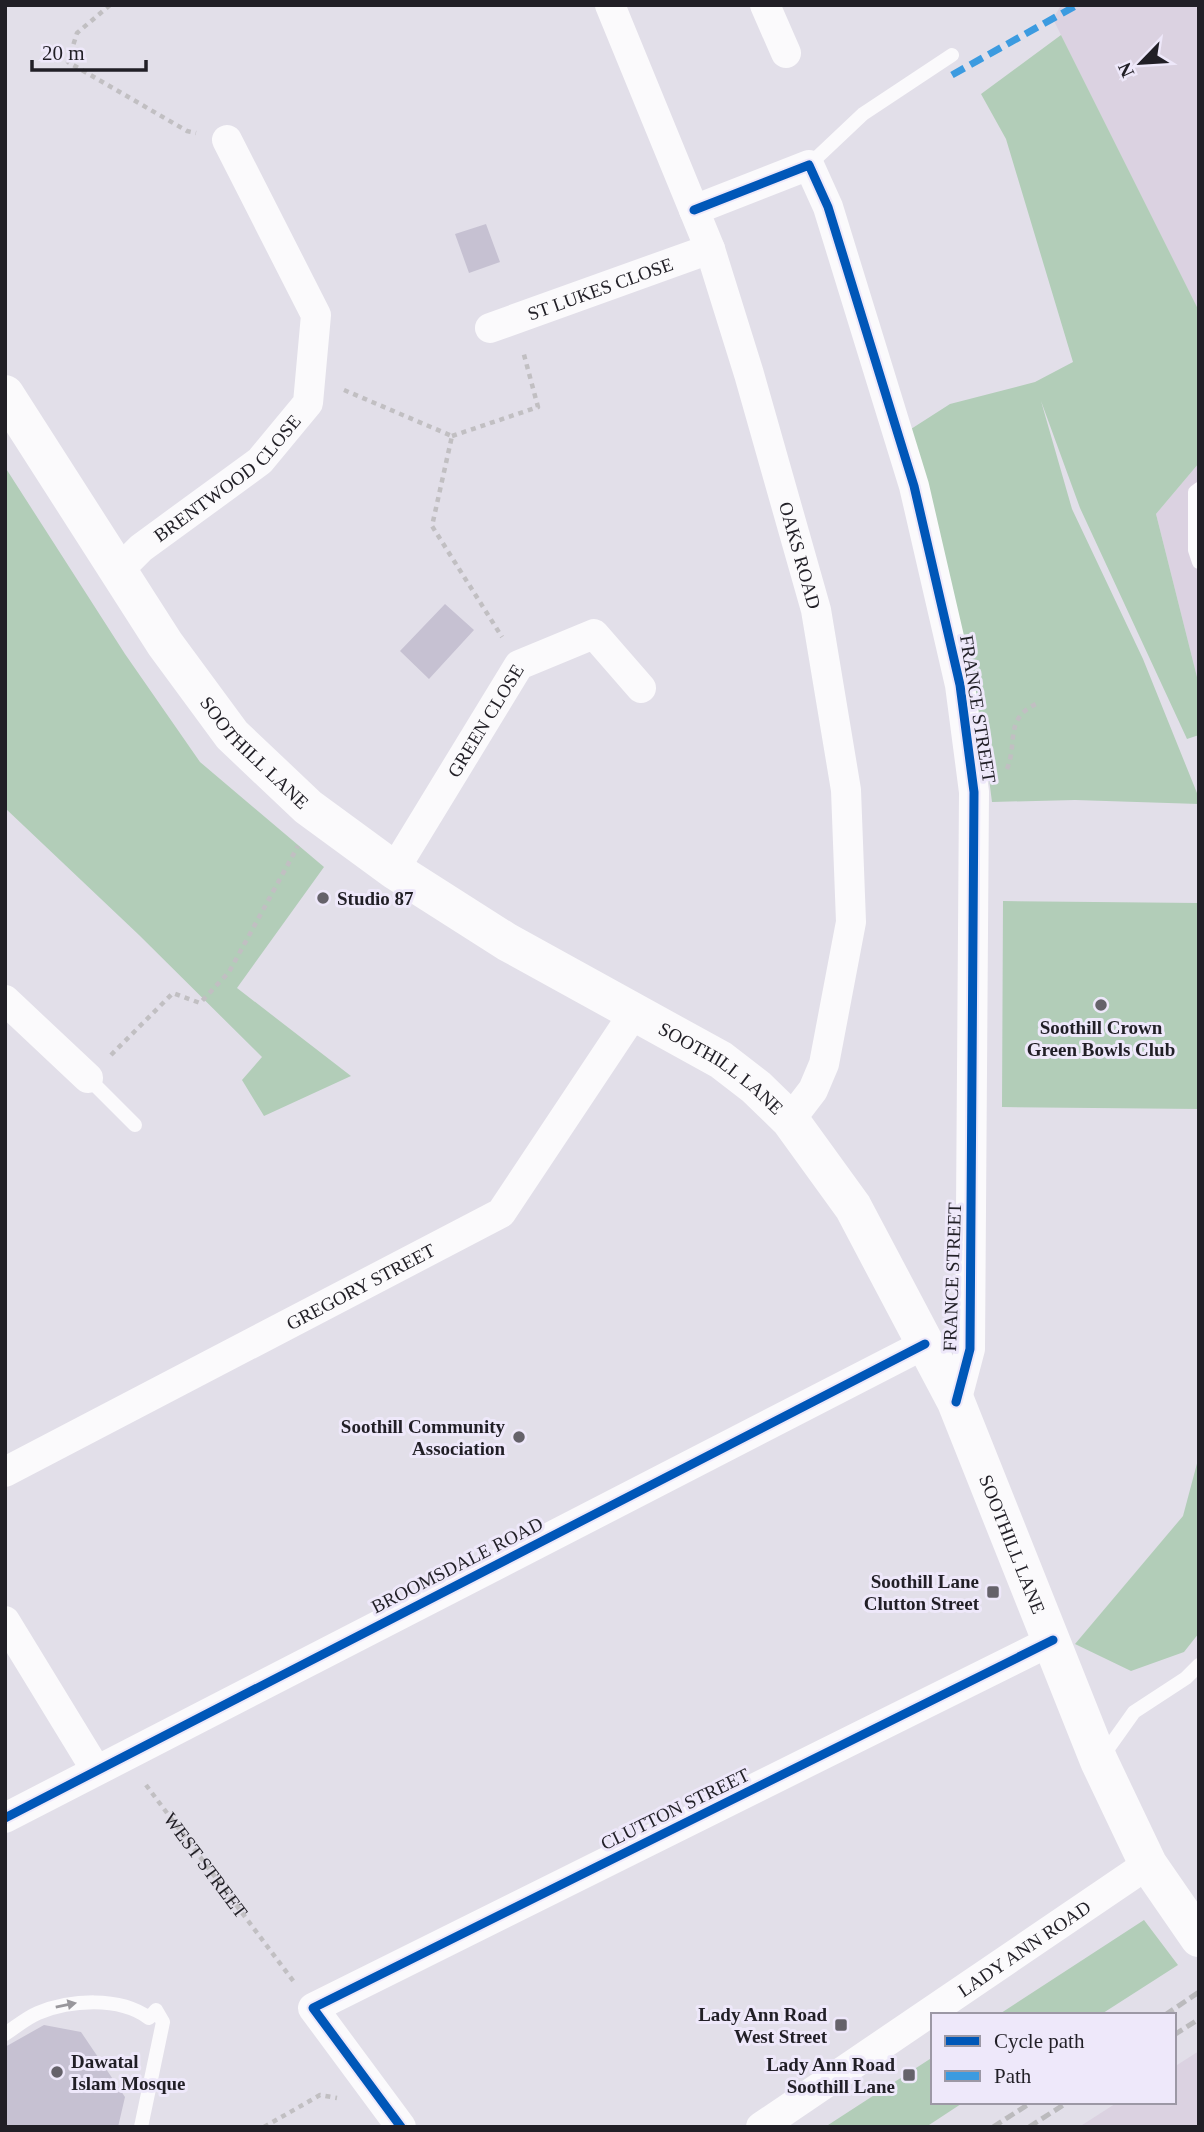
<svg xmlns="http://www.w3.org/2000/svg" width="1204" height="2132" viewBox="0 0 1204 2132" font-family="Georgia,serif">
<style>
.commercial{fill:#dbd2e1}
.green{fill:#b2cdb8}
.building{fill:#c6c1d2}
.lines{fill:none;stroke-linecap:round;stroke-linejoin:round}
.path{stroke:#c1bfc2;stroke-width:4.5;stroke-dasharray:5 5;stroke-linecap:butt}
.lane{stroke:#fbfafc;stroke-width:14}
.street{stroke:#fbfafc;stroke-width:30}
.secondary{stroke:#fbfafc;stroke-width:38}
.rail{stroke:#bbbabd;stroke-width:5;stroke-dasharray:10 5;stroke-linecap:butt}
.quiet{stroke:#3c9be0;stroke-width:7;stroke-dasharray:14 7;stroke-linecap:butt}
.cycleway-casing{stroke:#eee8fa;stroke-width:13}
.cycleway{stroke:#0057b8;stroke-width:9}
.oneway{fill:#99979c}
.poi-dot{fill:#65626a;stroke:#eee8fa;stroke-width:2.5}
.labels{text-anchor:middle;dominant-baseline:central;stroke-width:6;stroke-linejoin:round;paint-order:stroke}
.street-label{font-size:19px;fill:#211f26;stroke:#eee8fa}
.poi-label{font-size:19px;font-weight:bold;fill:#211f26;stroke:#eee8fa;text-anchor:end}
</style>
<rect width="100%" height="100%" fill="#e2dfe9"/>
<path class="commercial" d="M1061,5h138v306l-146,-292z
M1199,463v222l-43,-171z
M1199,2051v76h-120l39,-25h56v-35z"/>
<path class="green" d="M1061,35l138,276v152l-43,51 43,171v50l-12,4 -107,-231 -39,-107 31,108 71,150 56,139v6l-124,-4 -83,2 -9,-71 -72,-302 39,-25 85,-22 38,-20 -67,-223 -25,-45z
M5,467l120,187 75,108 124,105 -87,121 114,88 -87,40 -22,-36 20,-23 -123,-122 -134,-127z
M1003,901l196,2v206l-197,-2z
M1199,1456v177l-15,19 -53,19 -56,-27 108,-128z
M1144,1920l34,45 -78,50h-102z
M933,2057v45h31l-38,25h-101z"/>
<path class="building" d="M486,224l14,38 -31,11 -14,-39z
M445,604l29,26 -45,49 -29,-28z
M44,2025l37,7 44,65 -7,30h-113v-80z"/>
<g class="lines">
<g class="path">
<path d="M110,5l-33,28 -9,29 119,69 9,2"/>
<path d="M344,390l108,46 -20,90 70,111"/>
<path d="M452,436l86,-29 -15,-56"/>
<path d="M1007,769c11,-27 -3,-50 29,-65"/>
<path d="M111,1055l62,-62 27,10 29,-31 69,-126"/>
<path id="s1" d="M146,1785l148,197"/>
<path d="M264,2127l56,-32 17,3"/>
</g>
<path class="lane" d="M809,165l54,-51 89,-59
M1199,489l-4,3v58l4,12
M88,1078l47,47
M1102,1757l32,-45 52,-34 13,-13
M5,2034c11,-7 21,-16 33,-21 32,-13 81,-17 111,5l7,-8 7,12 -22,105"/>
<g class="street">
<path id="s2" d="M610,5l100,244 39,125 67,236 30,180 5,132 -27,142 -11,26 -23,30"/>
<path d="M765,5l21,48"/>
<path d="M694,210l115,-45 19,42 86,279 46,199 14,107 -4,557 -14,53"/>
<path id="s3" d="M490,328l220,-79"/>
<path id="s4" d="M118,571l23,-23 119,-87 48,-58 8,-88 -89,-175"/>
<path id="s5" d="M394,870l125,-205 75,-31 47,54"/>
<path d="M5,1000l83,78"/>
<path id="s6" d="M5,1472l496,-259 133,-200"/>
<path d="M5,1621l91,149"/>
<path d="M5,1818l920,-474"/>
<path d="M401,2127l-88,-119 740,-368"/>
<path id="s7" d="M761,2127l387,-263"/>
</g>
<path class="secondary" id="s8" d="M5,394l160,250 67,91 76,72 86,63 113,72 214,118 35,27 34,33 63,87 103,195 143,359 49,103 51,74"/>
<path class="rail" d="M1165,2015l34,-23
M1174,2035l25,-16
M993,2127l39,-25
M1029,2127l39,-25"/>
<path class="quiet" d="M952,75l125,-70"/>
<g class="cycleway-casing">
<path id="cycleway" d="M694,210l115,-45 19,42 86,279 46,199 14,107 -4,557 -14,53
M5,1818l920,-474
M401,2127l-88,-119 740,-368"/>
</g>
<use href="#cycleway" class="cycleway"/>
</g>
<defs><path id="oneway-solid" d="M-6-.8H1V-3.2L6.5 0L1 3.2V.8H-6Z" transform="scale(1.75)"/></defs>
<use class="oneway" href="#oneway-solid" transform="translate(66 2005) rotate(-12)"/>
<g class="poi-dot">
<circle cx="323" cy="898" r="7"/>
<circle cx="1101" cy="1005" r="7"/>
<circle cx="519" cy="1437" r="7"/>
<rect x="986" y="1585" width="14" height="14" rx="3.5"/>
<rect x="834" y="2018" width="14" height="14" rx="3.5"/>
<circle cx="57" cy="2072" r="7"/>
<rect x="902" y="2068" width="14" height="14" rx="3.5"/>
</g>
<g class="labels">
<g class="street-label">
<text stroke="none"><textPath href="#s3" startOffset="117">ST LUKES CLOSE</textPath></text>
<text stroke="none"><textPath href="#s4" startOffset="144">BRENTWOOD CLOSE</textPath></text>
<text stroke="none"><textPath href="#s2" startOffset="583">OAKS ROAD</textPath></text>
<text transform="translate(978 709) rotate(81)">FRANCE STREET</text>
<text stroke="none"><textPath href="#s5" startOffset="175">GREEN CLOSE</textPath></text>
<text stroke="none"><textPath href="#s8" startOffset="438">SOOTHILL LANE</textPath></text>
<text stroke="none"><textPath href="#s8" startOffset="1004">SOOTHILL LANE</textPath></text>
<text transform="translate(952 1277) rotate(-88)">FRANCE STREET</text>
<text stroke="none"><textPath href="#s6" startOffset="401">GREGORY STREET</textPath></text>
<text stroke="none"><textPath href="#s8" startOffset="1572">SOOTHILL LANE</textPath></text>
<text transform="translate(457 1565) rotate(-27)">BROOMSDALE ROAD</text>
<text transform="translate(675 1809) rotate(-26)">CLUTTON STREET</text>
<text stroke="none"><textPath href="#s1" startOffset="100">WEST STREET</textPath></text>
<text stroke="none"><textPath href="#s7" startOffset="318">LADY ANN ROAD</textPath></text>
</g>
<g class="poi-label">
<text x="337" y="898" text-anchor="start">Studio 87</text>
<text x="1101" y="1027" text-anchor="middle">Soothill Crown<tspan x="1101" dy="22">Green Bowls Club</tspan></text>
<text x="505" y="1426">Soothill Community<tspan x="505" dy="22">Association</tspan></text>
<text x="979" y="1581">Soothill Lane<tspan x="979" dy="22">Clutton Street</tspan></text>
<text x="827" y="2014">Lady Ann Road<tspan x="827" dy="22">West Street</tspan></text>
<text x="71" y="2061" text-anchor="start">Dawatal<tspan x="71" dy="22">Islam Mosque</tspan></text>
<text x="895" y="2064">Lady Ann Road<tspan x="895" dy="22">Soothill Lane</tspan></text>
</g>
</g>
<rect width="1204" height="2132" fill="none" stroke="#211f26" stroke-width="14"/>
<rect x="931" y="2013" width="245" height="91" fill="#eee8fa" stroke="#9c98a5" stroke-width="2"/>
<rect x="945" y="2036" width="35" height="10" fill="#0057b8" stroke="#9c98a5" stroke-width="2"/>
<text x="994" y="2048" font-size="21" fill="#211f26">Cycle path</text>
<rect x="945" y="2071" width="35" height="10" fill="#3c9be0" stroke="#9c98a5" stroke-width="2"/>
<text x="994" y="2083" font-size="21" fill="#211f26">Path</text>
<g transform="translate(1141 63) rotate(245)" stroke="#eee8fa" stroke-width="5" paint-order="stroke">
<path d="M0-5L12 26L0 18L-12 26Z" fill="#211f26"/>
<text y="-10" font-size="19" font-weight="bold" text-anchor="middle" fill="#211f26">N</text>
</g>
<path d="M32 60v10h114v-10" fill="none" stroke="#211f26" stroke-width="3.5"/>
<text x="42" y="60" font-size="21" fill="#211f26" stroke="#eee8fa" stroke-width="5" paint-order="stroke">20 m</text>
</svg>
